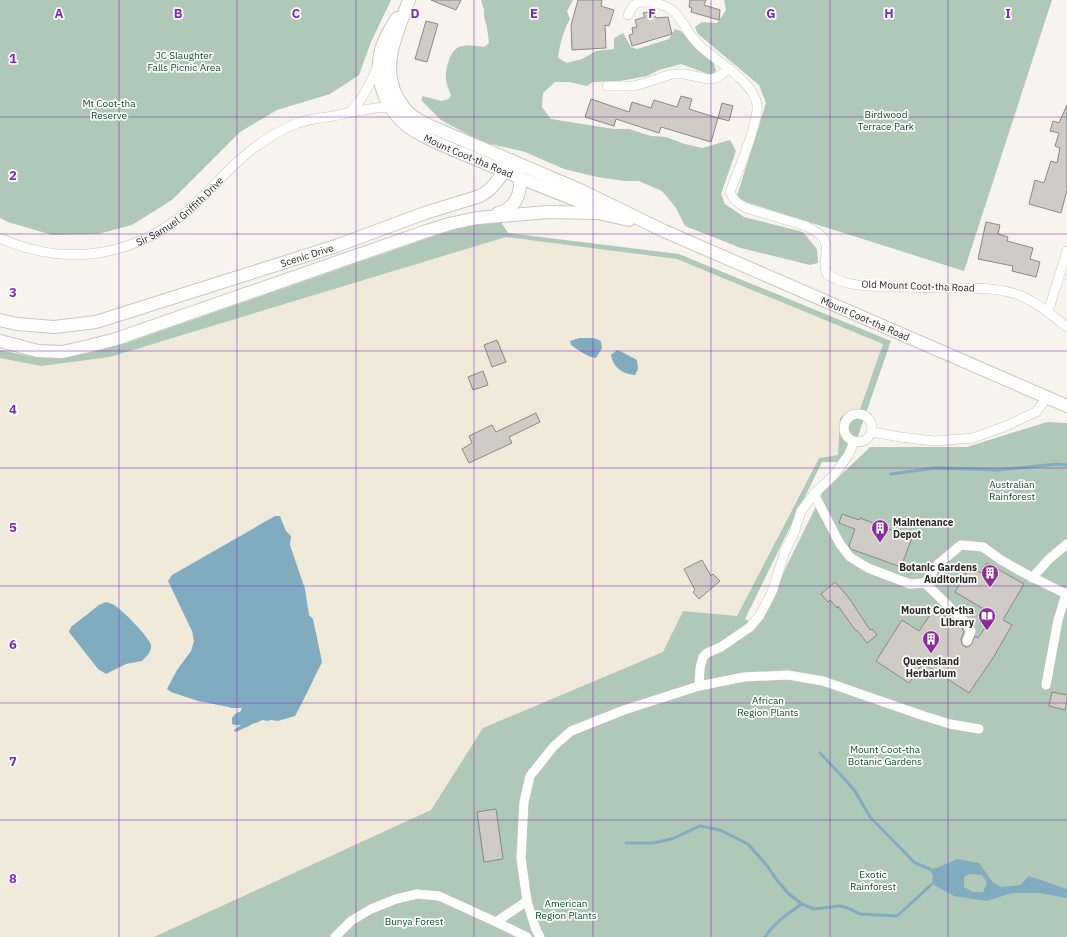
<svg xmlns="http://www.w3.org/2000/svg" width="1067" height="937" viewBox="0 0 1067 937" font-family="'IBM Plex Sans',sans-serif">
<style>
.built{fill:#f0eadb}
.green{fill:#b0c8b7}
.water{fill:#81acc0;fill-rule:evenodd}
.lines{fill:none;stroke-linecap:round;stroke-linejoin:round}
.stream{stroke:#81acc0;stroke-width:3}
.building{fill:#cfccc5;stroke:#8a8881}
.minor-casing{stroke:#c8c6be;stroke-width:10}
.secondary-casing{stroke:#c8c6be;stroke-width:14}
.minor{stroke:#fff;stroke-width:9}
.secondary{stroke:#fff;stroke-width:12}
.grid{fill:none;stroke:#7b2cbf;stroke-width:1;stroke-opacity:0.55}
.labels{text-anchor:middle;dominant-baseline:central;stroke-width:3.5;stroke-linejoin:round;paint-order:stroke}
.park-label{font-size:10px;fill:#0b4c2a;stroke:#fff}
.street-label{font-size:10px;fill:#272623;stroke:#fff}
.poi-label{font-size:10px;font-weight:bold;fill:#272623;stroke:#fff;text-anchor:end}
.grid-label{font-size:13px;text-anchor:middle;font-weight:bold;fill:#7b2cbf;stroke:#fff;stroke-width:3.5;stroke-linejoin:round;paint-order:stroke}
</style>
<rect width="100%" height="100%" fill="#f7f4ed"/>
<path class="built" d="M506,237l171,21 206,86 -23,65 -12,3 -8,6 -2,37 -20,3 -81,158 -54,-5 -20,41 -180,76 -52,82 -277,127h-154v-579l41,8 69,-9z"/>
<path class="green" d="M0,0h391l-20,42 -12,33 -29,19 -53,16 -37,22 -68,68 -40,25 -34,9 -46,1 -44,-13 -8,-4z
M481,0h92l-6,11 3,8c-7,13 -10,25 -12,39l9,5 15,-4 14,-8 18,-2v-11l9,-5 8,14 6,2 32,-10 6,-10 6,2 14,15 18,15 3,10 -5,4 -30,-11 -22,6 -12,6 -27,5 -27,1 -6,4 -18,-4h-14l-12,11 -1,14 9,12 63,10h15l22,7 15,1 19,7 17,4 28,-8 6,11 -15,43 4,10 19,13 59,15 14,17 1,14 -8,2 -69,-17 -56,-22 -9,-18 -14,-17 -23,-10h-14l-28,-4 -33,-8 -39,-17 -43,-10 -41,-22 -20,-20 2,-4 18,5 8,-2 2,-4c-2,-4 -4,-10 -5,-15 -1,-9 3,-29 13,-33 8,-3 17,-1 25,0l5,-4 -2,-16 -3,-10v-7z
M724,0h328l-88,271 -228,-72 30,-96 -7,-18 -61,-51 -3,-7 7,-5 15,1 9,-13z
M501,222l7,11 171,21 212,87 -42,121h-27l-77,157 13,5 65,-132 47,-45h97l80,-25 20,1v514h-913l277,-127 52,-82 180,-76 20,-41 54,5 82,-158 19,-3 2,-37 8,-6 12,-3 23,-65 -206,-85 -171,-22 -396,120 -69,9 -41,-8v-8l34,7 19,1 19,-2 24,-5 30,-8 308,-107 33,-10z"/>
<path class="water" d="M579,338h15l7,3 1,7 -6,10c-9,-1 -18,-8 -25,-13l-1,-4z
M617,350l5,2 15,8 1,9 -3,6c-12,-1 -22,-7 -24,-20z
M275,516h5l6,15 5,5 -1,9 15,44 4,26 4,4 9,43 -18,37 -9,17 -17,5 -8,-1 -2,1 -6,-1c-4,3 -9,3 -13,6 -5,2 -8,4 -14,6l-1,-2 7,-5h-6l-3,-1v-6l3,-4 6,-3 1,-3h-11l-2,-1 -31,-6 -27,-9 -4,-3 10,-19 14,-19 3,-10 -2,-10 -24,-50 4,-6z
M106,602c2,1 4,1 6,2 8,3 37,33 39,41 1,7 -5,12 -9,16l-16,3 -20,10 -8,-5 -29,-37 2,-5 28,-22z
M957,859l22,4 14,19 8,5 19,-2 9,-9 38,13v9l-27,-5h-28l-25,8 -33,-5 -22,-12 1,-8 -3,-7 7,-1zM969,874l13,1 5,8 -4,9h-10l-9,-5v-10z"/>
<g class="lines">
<path class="stream" d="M891,474l45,-6 62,2 59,-6 10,1
M820,753l21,22 14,16 15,26 45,46 15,6
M626,843h27l19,-4 28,-13 20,4 28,14 20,23 8,12 13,15 13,10 12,5 26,-3 8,2 12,6 37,2 35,-32
M765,937c9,-14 23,-24 37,-33"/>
</g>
<path class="building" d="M431,0h30l-5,10z
M578,0h24l-1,6 13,4 -5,16 -4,-1 1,23 -34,2 -1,-25z
M690,0h16l-2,5 16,5 -1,10 -28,-8 1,-4 -3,-1z
M653,11l3,7 12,-1 4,17 -40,12 -3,-11 4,-1 -1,-6 5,-1 -2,-7 10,-3 -2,-4z
M426,21l12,3 -11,38 -12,-3z
M681,96l11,3 -3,10 29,9 -7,24 -50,-15 -2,6 -43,-14 -2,7 -29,-9 6,-18 38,13 3,-10 19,6 3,-8 23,7z
M722,103l11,3 -4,15 -11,-3z
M1067,105v85l-6,23 -32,-9 6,-24 9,3 7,-22 6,2 3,-15 -5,-2 4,-13 -9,-2 3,-10 6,2z
M986,222l14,3 -2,9 10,3 -1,4 26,7 -3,11 10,3 -4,15 -24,-6 1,-5 -35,-7z
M497,340l9,22 -14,5 -8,-22z
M483,371l5,14 -15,5 -5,-13z
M536,413l4,9 -31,15 3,6 -43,20 -7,-14 10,-6 -3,-7 23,-11 4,7z
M842,514l17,6 1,-2 52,20 -11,29 -50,-18 -2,-3 6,-17 -16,-6z
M702,560l9,16 2,-2 7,7 -21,18 -6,-7 2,-2 -11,-21z
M987,563l37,21 -21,36 9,5 -19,33 -24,35 -46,-30 -14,20 -33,-22 26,-41 17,11 15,-22 28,19 2,4 -3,7 1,5 3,3h3l3,-2 4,-9 3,2 16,-23 -39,-23 15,-25 11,6z
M835,582l14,16 21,32 2,-1 5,6 -10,8 -10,-13 -1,1 -18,-25 -1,2 -7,-8 -2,2 -7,-8z
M1052,692l15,3v6l-2,9 -16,-4z
M496,809l7,50 -19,3 -7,-50z"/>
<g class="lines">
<g class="minor-casing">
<g id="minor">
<path d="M628,15c2,-4 5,-10 9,-12 11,-3 30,1 38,10 5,5 7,10 11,15 4,7 10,14 15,19 16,14 54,36 56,58 1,8 -2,16 -4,24 -6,22 -15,42 -23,63 3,8 8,12 16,16l60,18c15,8 22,11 20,29 -1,7 -2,12 1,19 18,13 43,12 64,13 21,0 41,1 62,1 17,0 34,-1 51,3 25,4 44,21 63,36"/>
<path d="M607,86h27l11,-3 27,-9h12l24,5 8,-1 13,-9"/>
<path d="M347,113c13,-7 25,-33 31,-48"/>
<path id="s1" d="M0,238c67,30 137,19 192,-31 23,-21 42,-46 69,-64 10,-7 22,-14 34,-19 12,-5 26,-6 39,-8 18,-4 38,-9 57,-9"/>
<path d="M1048,312l19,-61"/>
<circle cx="858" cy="428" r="14"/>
<path d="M872,432l28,5 34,4 39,-3 33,-12 30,-14 11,-15"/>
<path d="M814,494l26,50 10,13 18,11 42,16 15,-1 12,-18 24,-20 22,2 18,13 23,13 42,21"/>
<path d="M1032,578l17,-19 18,-15"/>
<path d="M925,583l41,40 5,8 -4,10"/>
<path d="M1046,685l12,-65 8,-26 1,-1"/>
<path d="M699,686l1,-18 3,-11 4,-4 14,-6 29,-20 10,-12 12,-23 13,-41 9,-18 7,-22 13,-17 20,-19 15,-21 5,-13"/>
<path d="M335,937l16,-16 20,-12 25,-10 21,-5 22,2 57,26"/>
<path d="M527,937l-31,-15 31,-21"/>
<path d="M540,937l-5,-10 -8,-26 -6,-43 3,-56 6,-26 24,-30 17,-15 53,-21 75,-24 45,-9 44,-2 35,6 101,35 26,8 29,5"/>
</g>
</g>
<g class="secondary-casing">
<g id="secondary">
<path id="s2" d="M409,0c-11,32 -28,62 -13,95 4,7 7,13 13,18 6,6 14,9 21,13l150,64 84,41 403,175"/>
<path id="s3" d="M397,18c-6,10 -13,20 -16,32 -8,30 6,63 32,80 21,13 49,23 72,33 38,16 76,32 115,46"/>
<path d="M498,213c18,-4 27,-24 19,-42"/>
<path id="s4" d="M0,320l17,4 37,3 42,-5 240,-76 89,-33 55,-17c15,-8 22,-22 31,-36"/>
<path d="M0,341l38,10 24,1 27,-6 27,-7 308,-107 25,-8 28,-6 71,-6 50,1 31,7"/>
</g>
</g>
<use href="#minor" class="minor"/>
<use href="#secondary" class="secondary"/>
</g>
<path class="grid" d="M119,0v937M237,0v937M356,0v937M474,0v937M593,0v937M711,0v937M830,0v937M948,0v937M0,117h1067M0,234h1067M0,351h1067M0,468h1067M0,586h1067M0,703h1067M0,820h1067"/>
<defs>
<g id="building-pin" transform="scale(0.9)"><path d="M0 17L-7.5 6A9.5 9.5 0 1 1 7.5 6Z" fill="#8a2d98" stroke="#fff"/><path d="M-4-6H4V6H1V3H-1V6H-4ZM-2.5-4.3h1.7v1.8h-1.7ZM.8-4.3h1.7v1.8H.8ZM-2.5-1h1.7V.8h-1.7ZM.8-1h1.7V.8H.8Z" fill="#fff"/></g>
<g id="library-pin" transform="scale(0.9)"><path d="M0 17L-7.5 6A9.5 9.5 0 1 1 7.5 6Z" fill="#8a2d98" stroke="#fff"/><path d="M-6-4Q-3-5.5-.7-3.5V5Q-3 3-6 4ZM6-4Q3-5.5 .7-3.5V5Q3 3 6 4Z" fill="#fff"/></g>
</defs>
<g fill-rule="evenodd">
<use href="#building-pin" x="880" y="528"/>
<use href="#building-pin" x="990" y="573"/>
<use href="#library-pin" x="987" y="616"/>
<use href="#building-pin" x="931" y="639"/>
</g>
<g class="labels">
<g class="park-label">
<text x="184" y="55">JC Slaughter<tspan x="184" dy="12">Falls Picnic Area</tspan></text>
<text x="109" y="103">Mt Coot-tha<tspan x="109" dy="12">Reserve</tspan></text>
<text x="886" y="114">Birdwood<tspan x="886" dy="12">Terrace Park</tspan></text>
<text x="1012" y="484">Australian<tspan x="1012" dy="12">Rainforest</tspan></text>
<text x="768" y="700">African<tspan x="768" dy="12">Region Plants</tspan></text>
<text x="885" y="749">Mount Coot-tha<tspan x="885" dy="12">Botanic Gardens</tspan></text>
<text x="873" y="874">Exotic<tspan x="873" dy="12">Rainforest</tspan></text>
<text x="566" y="903">American<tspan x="566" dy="12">Region Plants</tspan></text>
<text x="414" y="921">Bunya Forest</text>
</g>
<g class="street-label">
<text stroke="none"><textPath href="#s3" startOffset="189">Mount Coot-tha Road</textPath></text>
<text stroke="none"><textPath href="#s1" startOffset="194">Sir Samuel Griffith Drive</textPath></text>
<text stroke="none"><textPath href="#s4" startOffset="318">Scenic Drive</textPath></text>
<text transform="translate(918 286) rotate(2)">Old Mount Coot-tha Road</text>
<text stroke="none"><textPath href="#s2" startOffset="622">Mount Coot-tha Road</textPath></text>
</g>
<g class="poi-label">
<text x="893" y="522" text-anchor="start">Maintenance<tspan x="893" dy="12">Depot</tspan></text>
<text x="977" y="567">Botanic Gardens<tspan x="977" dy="12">Auditorium</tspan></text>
<text x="974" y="610">Mount Coot-tha<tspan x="974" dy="12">Library</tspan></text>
<text x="931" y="661" text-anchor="middle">Queensland<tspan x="931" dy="12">Herbarium</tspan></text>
</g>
</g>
<g class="grid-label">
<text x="59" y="18">A</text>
<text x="178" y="18">B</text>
<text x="296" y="18">C</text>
<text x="415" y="18">D</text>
<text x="534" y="18">E</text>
<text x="652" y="18">F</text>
<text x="771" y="18">G</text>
<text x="889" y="18">H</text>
<text x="1008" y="18">I</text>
<text x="13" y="63">1</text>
<text x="13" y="180">2</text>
<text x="13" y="297">3</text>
<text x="13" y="414">4</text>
<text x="13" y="532">5</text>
<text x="13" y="649">6</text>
<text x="13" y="766">7</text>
<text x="13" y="883">8</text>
</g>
</svg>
